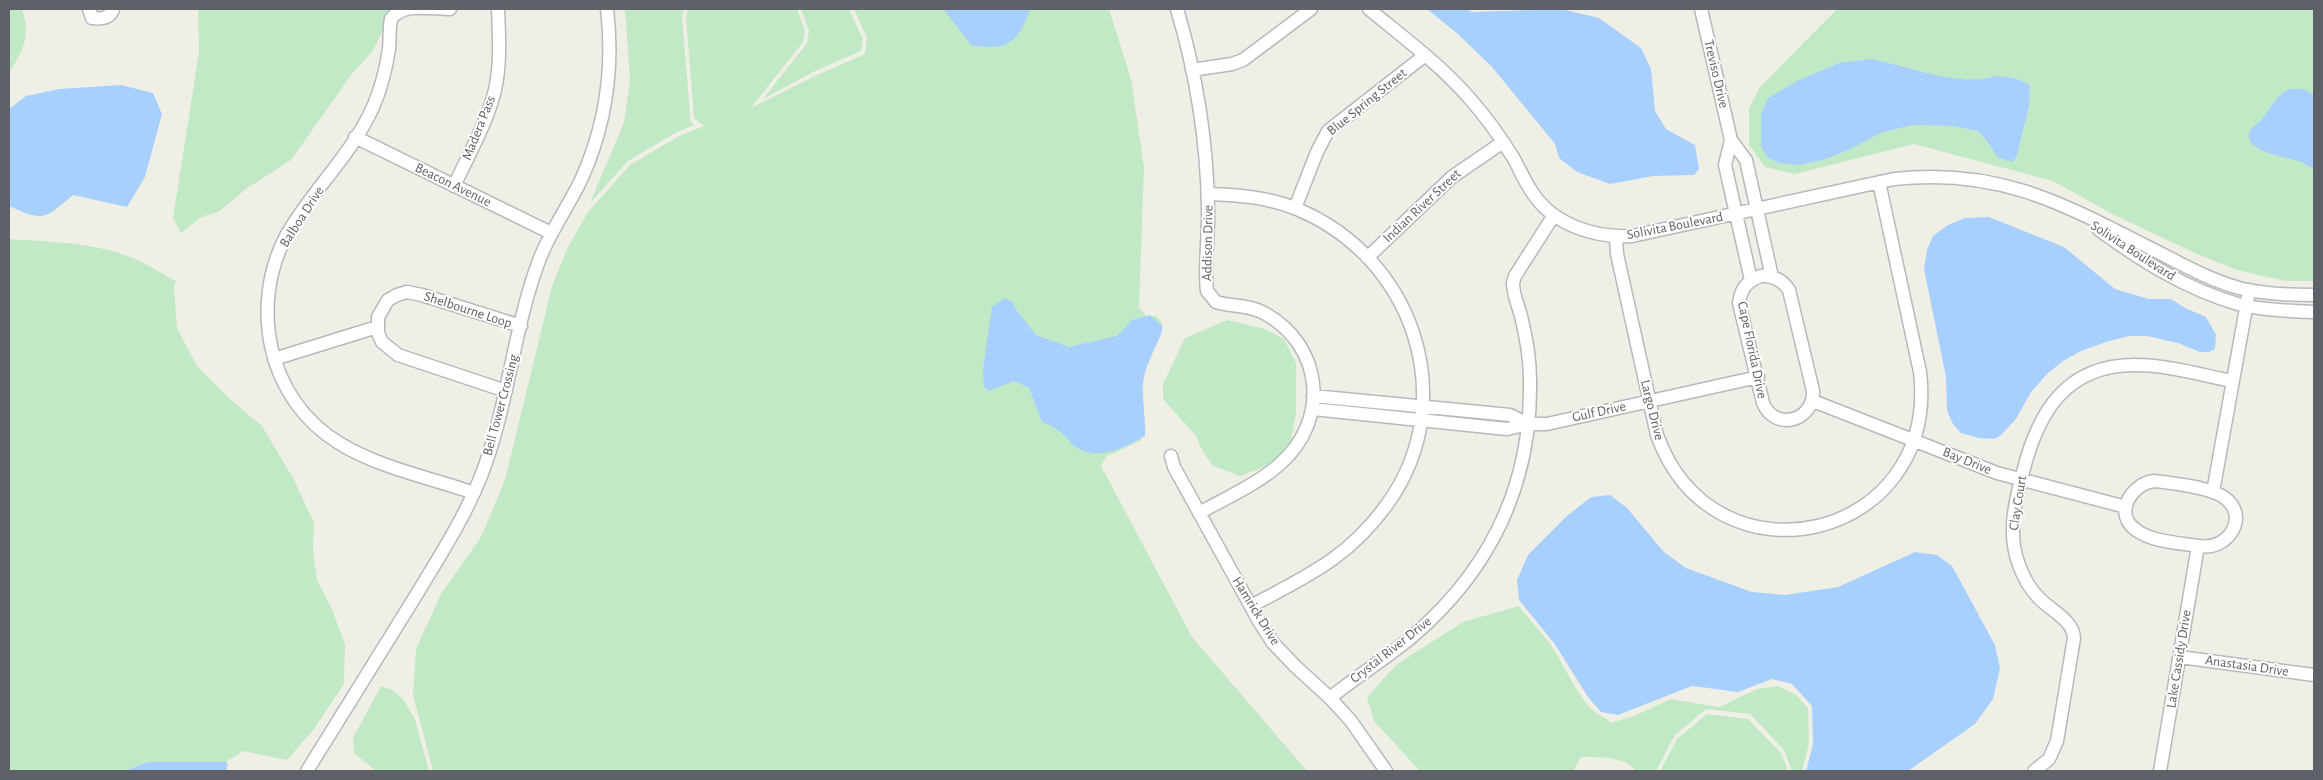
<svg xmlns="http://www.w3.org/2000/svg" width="2323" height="780" viewBox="0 0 2323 780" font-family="'Alegreya Sans',sans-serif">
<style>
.green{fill:#c2e9c6}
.water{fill:#a8d0ff}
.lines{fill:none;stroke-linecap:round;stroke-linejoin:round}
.minor-casing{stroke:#b6b8bd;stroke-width:15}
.minor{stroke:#fff;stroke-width:12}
.labels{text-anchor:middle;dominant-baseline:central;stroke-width:4;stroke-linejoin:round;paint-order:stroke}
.street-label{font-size:14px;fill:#5e6167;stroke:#fff}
</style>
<rect width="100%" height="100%" fill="#f0efe6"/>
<path class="green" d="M9,9h13c9,26 2,41 -13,63z
M198,9h191l-4,17 -13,26 -20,22 -61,86 -45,29 -26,22 -20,7 -19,15 -8,-15 26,-166z
M625,9h59l-2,8 8,96v7l4,5 -17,7 -49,29 -38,42 34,-81 6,-42z
M688,9h109l8,22 -2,11 -52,66 66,-33 48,-21 2,-16 -13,-29h255l22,70 13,88 -5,141 8,8h9l6,7 -2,12 -16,36 -3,28 4,31 -4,10 -35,17 -5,9 91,171 115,134h-874l-20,-76 3,-46 25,-55 40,-57 24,-57 47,-194 16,-39 20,-35 42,-47 49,-29 25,-10 -10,-8 -8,-101z
M801,9h48l14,30 -2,12 -46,20 -52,28 44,-56 2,-12z
M1837,9h477v272h-28l-49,-11 -40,-16 -83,-39 -61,-34 -139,-37 -119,30 -30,-7 -16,-22v-36l11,-22z
M9,239c42,3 86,3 126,20 14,6 27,15 41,22l-2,6 3,41 20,38 34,34 31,26 31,52 21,45 -1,29 4,28 14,27 14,37 -1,40 -30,45 -27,31 -44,-9 -19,12 -76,-1 -24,9h-115z
M1227,320l38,9 19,10 12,24v49l-5,28 -18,24 -33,12 -27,-10 -10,-14 -7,-16 -33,-37v-15l22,-46z
M1519,606c10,13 22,26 32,39 13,19 33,68 55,73l4,5 24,-7 37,-17 48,8 38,-18 21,-3 18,9 12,13 1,36 -7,27h-10l-8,-21 -34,-36 -44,-5 -31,26 -19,36h-20c-11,-15 -38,-14 -55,-14l-8,14h-153l-46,-50 -7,-24 30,-33 66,-42z
M381,686c18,5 23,13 31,29l2,1 15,55h-53l-22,-18 -1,-15z
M1707,714l41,5 33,34 7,18h-128l17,-32z"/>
<path class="water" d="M943,9h87c-12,35 -23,42 -59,36z
M1427,9h38l8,3 88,-3 38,9 42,30 10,21 4,42 11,18 29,16 4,24 -5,6 -41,1 -43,8 -33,-12 -18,-14 -4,-14 -63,-77 -33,-32z
M1872,59c33,7 78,24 111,20 5,0 10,-3 15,-3 11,1 23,3 32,9l-1,21 -13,52 -4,4 -15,-5 -7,-12 -12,-14 -25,-5 -40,-1 -33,8 -29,16 -28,11 -25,5 -19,-2 -11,-5 -7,-11v-33l7,-16 29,-17 42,-18z
M121,85l32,8 9,21 -17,63 -18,30 -54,-12c-28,24 -29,27 -64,11v-97l17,-13 33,-7z
M2289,89h15l10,6v75c-4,-3 -9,-6 -13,-8 -13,-5 -60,-10 -51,-31 2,-5 7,-7 11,-11 12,-13 12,-22 28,-31z
M1989,217l75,30 51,42 34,10h22l14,9 21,9 10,18 -1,14 -6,3h-9l-22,-9 -31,-7h-18l-23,6 -25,9 -18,10 -16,13 -16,18 -15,27 -15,16 -6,4 -16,-1 -18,-5 -8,-9 -6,-13 -1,-34 -22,-108 3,-19 6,-14 15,-11 17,-7z
M1005,298l8,4 1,5 22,28 33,12 48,-11 15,-16 18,-5 13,12c-5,20 -19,37 -20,58 -1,17 3,34 2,51 -21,12 -50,27 -72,9 -5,-4 -8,-11 -14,-14 -4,-4 -11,-6 -17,-9l-13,-34 -15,-7 -25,10 -5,-4 -1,-18 9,-62z
M1610,495l17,13 37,44 22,16 66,24 33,3 53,-8 77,-35 22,3 15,11 43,79 5,24 -7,30 -18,25 -67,47h-102l7,-27 -1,-38 -20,-22 -20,-5 -34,13 -46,-6 -74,29 -17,-3 -13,-15 -34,-54 -35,-43 -2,-20 11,-25 39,-39 24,-19z
M148,762h78l2,2 -2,7h-102z"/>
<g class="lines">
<g class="minor-casing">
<path id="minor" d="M89,9l3,9c9,1 18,1 21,-9
M450,9c-18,0 -47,-7 -59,10 -2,9 -1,20 -2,30 -3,20 -8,40 -16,58 -21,48 -62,84 -87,129 -37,71 -18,164 53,207 38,24 92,35 135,50
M1177,9c19,64 30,132 31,199 1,25 -4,59 -1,83l9,11c16,5 32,2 48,11 59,32 66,106 17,150 -23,21 -55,35 -82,50
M1369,9c35,29 73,57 102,91 16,18 30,38 43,59 6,11 11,23 18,33 21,33 63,46 100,44l262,-57c100,-11 162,21 248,65 33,16 65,36 101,45 23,5 47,6 71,6
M1701,9l30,131 15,20 26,117
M1192,70l40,-6 11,-4 68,-51
M355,137l196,96
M1731,140l-6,25 26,115
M454,186c15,-32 33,-63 41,-96 6,-27 4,-54 3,-81
M1208,194c30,1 60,3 89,15 116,48 165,190 91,294 -39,55 -81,73 -137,103
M1295,208l22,-56 11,-21 96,-75
M2099,230c43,31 87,59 139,74 24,6 51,7 76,8
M1616,237l1,17 40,181c57,158 283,106 263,-63l-41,-190
M1368,257l84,-80 51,-35
M1761,276c12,-1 21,4 28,14l24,101c1,30 -38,41 -50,12l-24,-100c2,-15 8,-22 22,-27z
M274,359l103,-32
M506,391l-108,-36 -16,-13 -4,-9v-16l10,-17 9,-5 10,-3 15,3 99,31
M1313,396l197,19 18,9
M1813,401l184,72 129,34
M1313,409l194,20 21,-5h19l211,-47
M1171,456l3,11 86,156 13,20 22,23 35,32 21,23 35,50
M2154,481c17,2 57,6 71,17 25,19 3,53 -26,48 -19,-3 -47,-4 -63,-16 -23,-16 -5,-46 18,-49z
M2213,492l35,-195
M2180,657l134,18
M1330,698c27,-22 57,-40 83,-62 78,-67 119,-153 117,-256 0,-22 -4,-44 -9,-64 -3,-11 -8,-22 -8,-33l2,-7 39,-61
M307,771c36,-58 72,-116 108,-174 24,-40 49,-78 66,-121 28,-71 32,-148 59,-218 11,-28 28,-51 41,-78 25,-55 33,-112 26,-171
M2034,771l15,-12 8,-18 17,-103c-1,-19 -25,-28 -36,-41 -9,-9 -15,-21 -19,-32 -12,-31 -4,-63 4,-93 15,-60 43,-107 112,-107 33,0 66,10 97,16
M2160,771l38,-225"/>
</g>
<use href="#minor" class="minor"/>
</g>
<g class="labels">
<g class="street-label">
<text transform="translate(1716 74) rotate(77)">Treviso Drive</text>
<text transform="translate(1367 102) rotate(-39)">Blue Spring Street</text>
<text transform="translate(479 128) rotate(-68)">Madera Pass</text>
<text transform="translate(453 185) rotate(26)">Beacon Avenue</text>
<text transform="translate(1422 206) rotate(-43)">Indian River Street</text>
<text transform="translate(302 217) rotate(-57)">Balboa Drive</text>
<text transform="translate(1675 226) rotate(-11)">Solivita Boulevard</text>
<text transform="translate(1208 243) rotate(-89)">Addison Drive</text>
<text transform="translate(2133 251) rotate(33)">Solivita Boulevard</text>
<text transform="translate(468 310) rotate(18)">Shelbourne Loop</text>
<text transform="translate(1752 350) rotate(78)">Cape Florida Drive</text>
<text transform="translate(501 405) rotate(-75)">Bell Tower Crossing</text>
<text transform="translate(1652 410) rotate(76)">Largo Drive</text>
<text transform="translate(1599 412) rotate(-12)">Gulf Drive</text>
<text transform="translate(1967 461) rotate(22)">Bay Drive</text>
<text transform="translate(2018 503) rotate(-81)">Clay Court</text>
<text transform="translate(1256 611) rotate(58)">Hamrick Drive</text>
<text transform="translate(1391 650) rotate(-38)">Crystal River Drive</text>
<text transform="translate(2179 659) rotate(-81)">Lake Cassidy Drive</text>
<text transform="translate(2247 666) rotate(8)">Anastasia Drive</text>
</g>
</g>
<rect width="2323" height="780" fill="none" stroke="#5e6167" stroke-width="20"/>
</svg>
